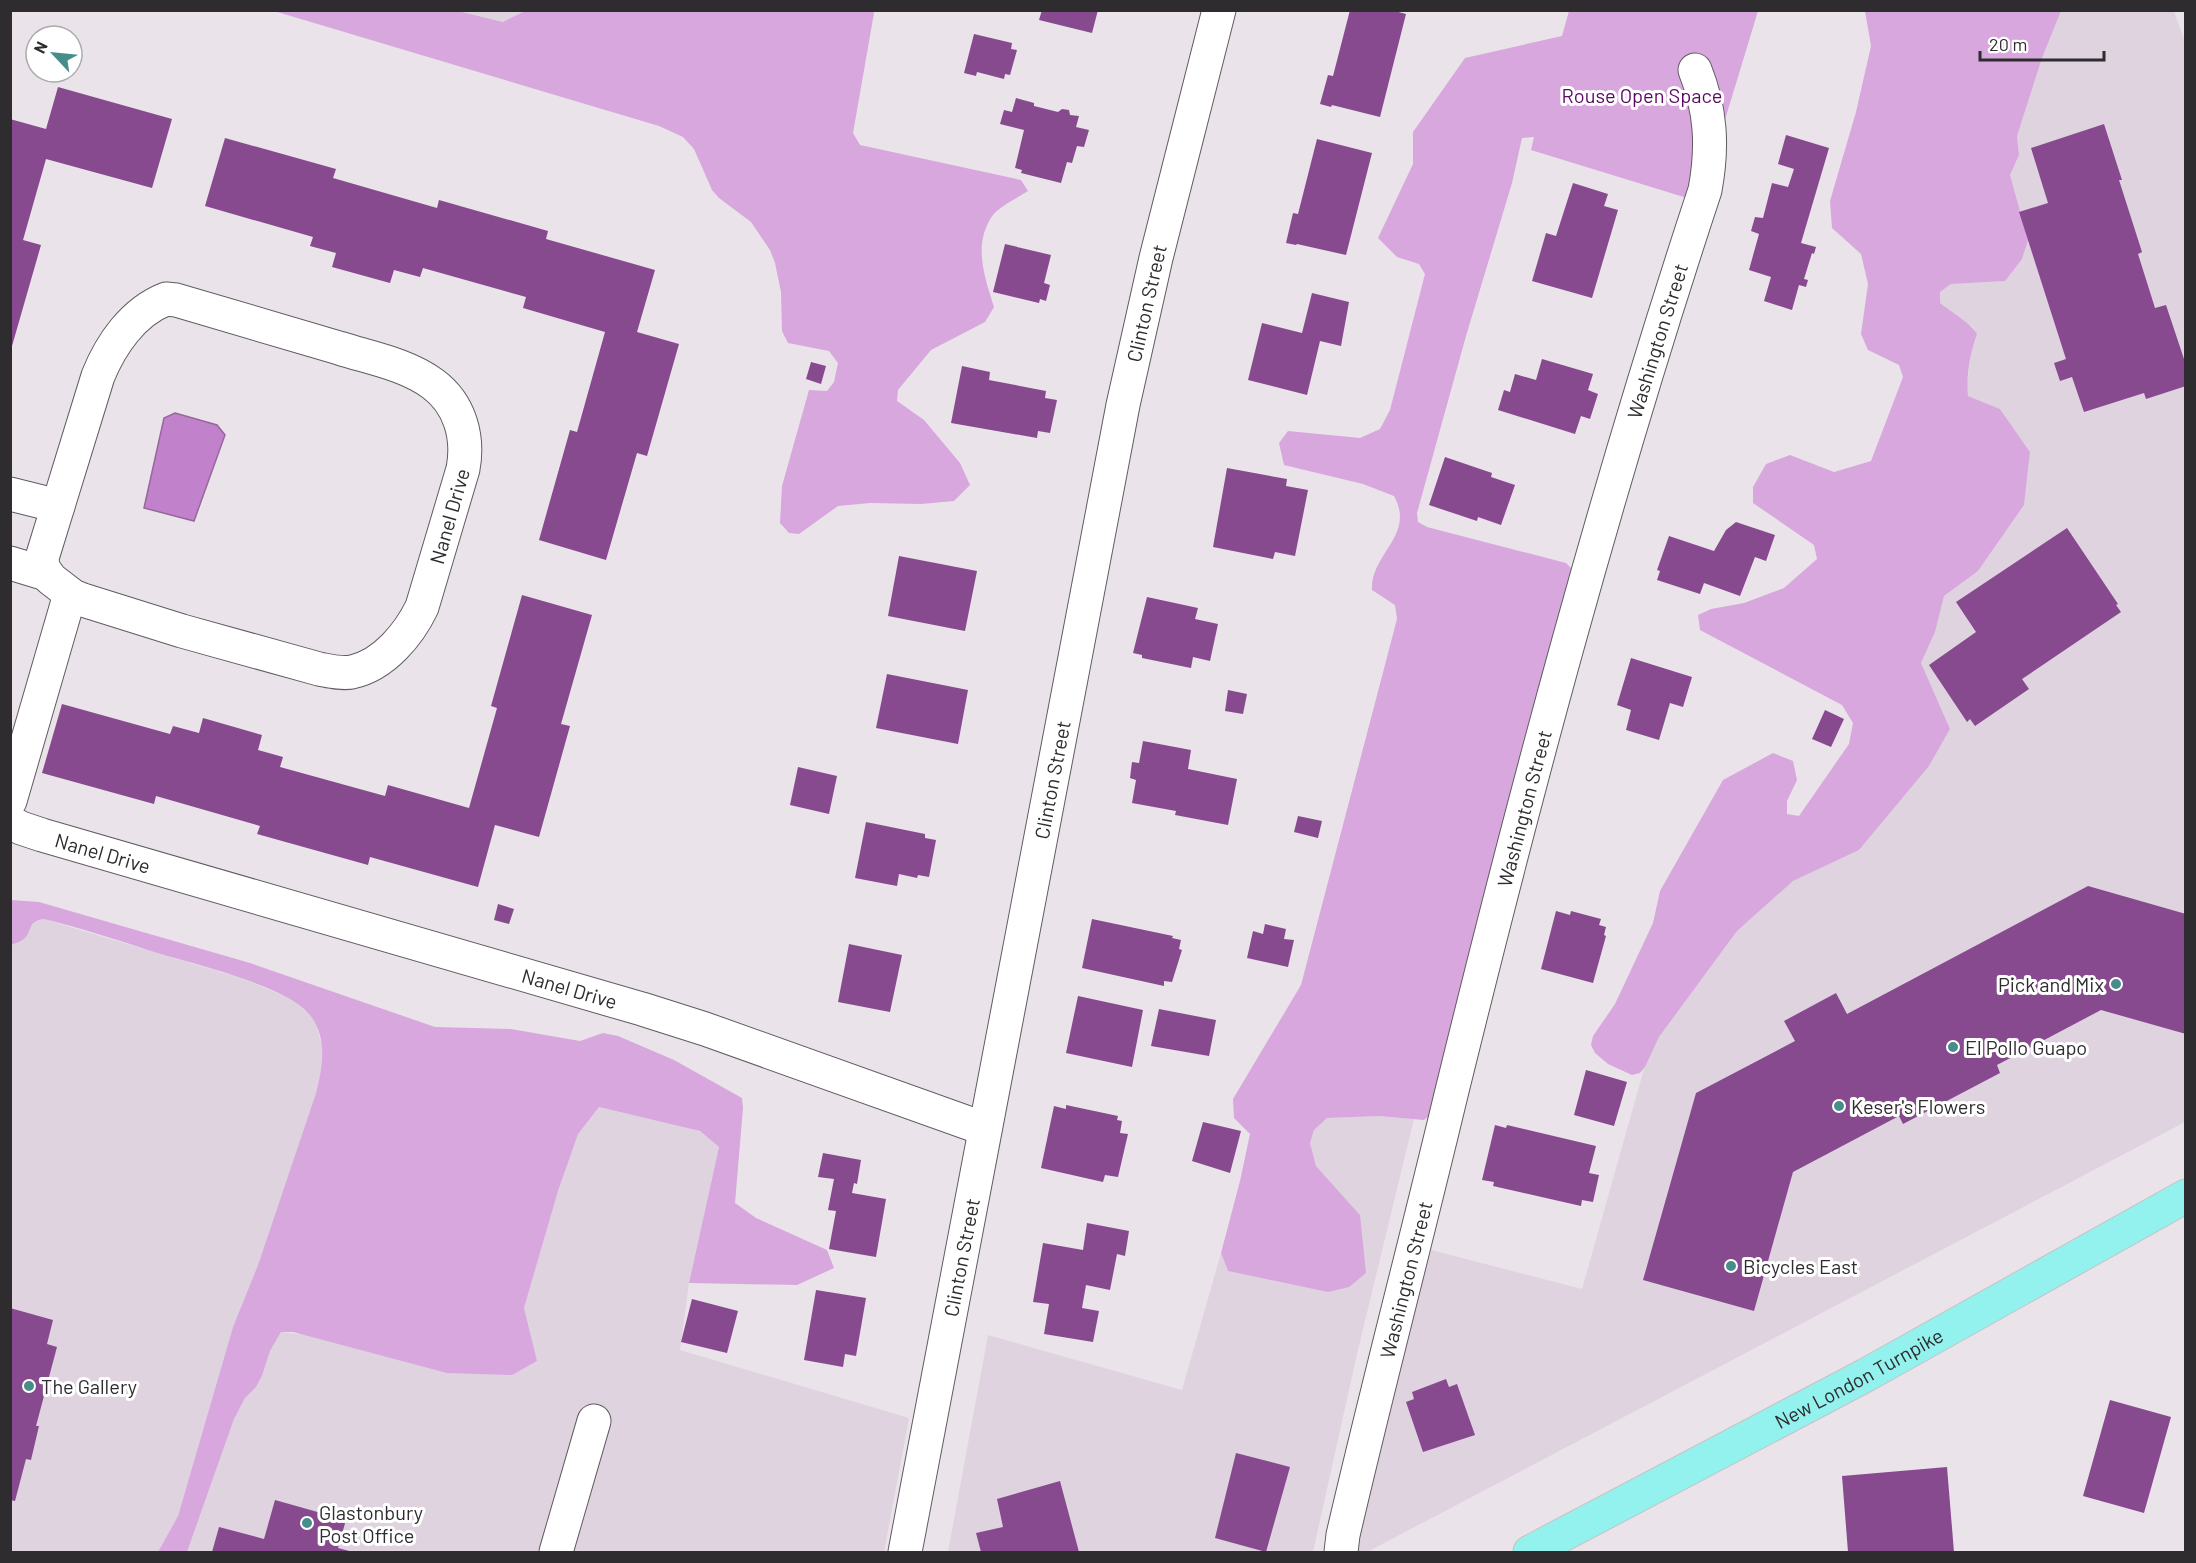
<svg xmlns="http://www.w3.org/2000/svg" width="2196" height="1563" viewBox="0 0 2196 1563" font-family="Barlow,sans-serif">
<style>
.built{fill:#dfd3e0}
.green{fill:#d7a7dd}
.water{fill:#c282cb;stroke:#96689c;stroke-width:1.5}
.building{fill:#874a8f}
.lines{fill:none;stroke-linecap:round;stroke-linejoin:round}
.minor-casing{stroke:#605b61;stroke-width:35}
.major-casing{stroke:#c4c4c5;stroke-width:35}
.minor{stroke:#fff;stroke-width:33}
.major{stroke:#93f1ee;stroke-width:33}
.poi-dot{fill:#468d8b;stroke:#fff;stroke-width:2}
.labels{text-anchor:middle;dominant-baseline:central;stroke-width:6;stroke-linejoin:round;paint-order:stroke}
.park-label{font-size:20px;fill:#5b0665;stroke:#fff}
.street-label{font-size:20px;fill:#2e2c2f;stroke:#fff}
.poi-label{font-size:20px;fill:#2e2c2f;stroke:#fff;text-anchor:start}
</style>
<rect width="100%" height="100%" fill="#eae3ea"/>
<path class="built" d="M458,11h69l-24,11z
M2061,11h113l12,34 -1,1077 -818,430h-15l79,-302 151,39 62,-220 15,-32 78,-106 56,-50 66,-31 70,-84 21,-37 -29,-66 14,-31 9,-36 34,-25 46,-66 6,-53 -30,-43 -32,-13 -1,-11 4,-32 6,-19 -4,-7 -11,-6 -22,-18v-11l11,-8 54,-3 23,-41 -18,-65 9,-20 -2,-19 25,-78z
M44,919l200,60 47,20 17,13 8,12 7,25v15l-7,29 -58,172 -25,62 -55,189 -20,36h-147l-1,-607 12,-4 4,-4 5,-13 5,-3z
M599,1107l101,24 19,16 -30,136 -9,67 229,68 -25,134h-697l47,-133 11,-21 11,-11 6,-10 8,-26 11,-19 256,30 -13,-54 34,-117 20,-57z
M1379,1116l35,3 -57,235 -44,198h-365l40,-217 194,55 39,-137 7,18 132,-56 -44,-49 -6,-23 4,-13 13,-12z"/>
<path class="green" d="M527,10l346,1 1,2 -21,120 7,12 161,35 7,11c-9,6 -29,16 -35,24 -21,29 -8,63 1,92l-9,15 -54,28 -33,40 -1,11 27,19 36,43 10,22 -16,16 -33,3 -51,-1 -32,3 -39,28 -10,-1 -9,-10 2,-37 27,-96 18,1 7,-9 4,-19 -9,-12 -41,-8 -6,-12 -1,-39 -6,-29 -5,-13 -19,-28 -32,-24 -7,-8 -18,-41 -11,-12 -24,-11 -385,-115h184l45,11z
M1569,11h189l-58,191 -169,-52 3,-13 -12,1 -10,45 -46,153 -49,177 1,9 9,5 139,36 7,7 -143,545 -6,5 -45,-4 -52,2 -13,12 -4,13 6,23 44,49 6,58 -17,14 -21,5 -100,-21 -7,-18 19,-72 10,-47 -16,-16 -1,-19 68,-114 96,-366 -2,-14 -23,-15c-2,-36 44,-55 22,-94l-31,-12 -79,-19 -5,-22 9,-12 72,7 20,-9 10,-19 35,-136 -6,-10 -22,-7 -19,-19 35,-74v-32l52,-74 97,-22z
M1865,11h196l-19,47 -25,78 2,19 -9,20 18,65 -6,19 -17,22 -54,3 -11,8v11c10,8 33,22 37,31 -7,20 -11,41 -9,62l32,13 30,43 -6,53 -46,66 -34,25 -9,36 -14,31 29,66 -21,37 -70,84 -66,31 -56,50 -78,106 -14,30 -5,6 -8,2 -24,-11 -13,-11 -4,-8 2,-9 22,-32 38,-81 7,-32 63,-111 50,-27 20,8 4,19 -10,21v13l12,2 50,-72 4,-21 -11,-18 -142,-75 -2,-15 13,-6 33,-6 40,-15 33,-29 -3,-14 -61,-42v-16l13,-23 24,-9 44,17 37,-11 32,-84 -4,-12 -31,-15 -7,-16 7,-50 -7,-30 -29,-26 -2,-27 26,-89 15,-66z
M11,900l28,2 211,61 185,64 76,2 69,12 23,-8 15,3 56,24 68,38 1,10 -8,95 21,15 71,32 7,18 -37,17 -108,-2 30,-136 -19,-16 -101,-24 -21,27 -20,57 -34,117 13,53 -25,14 -65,-2 -154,-41h-12l-11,19 -8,25 -6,11 -11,11 -11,21 -47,133h-29l20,-36 55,-189 25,-62 58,-172c7,-27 12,-56 -7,-79 -22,-28 -118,-51 -155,-62 -36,-12 -73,-24 -110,-33 -18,3 -10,10 -20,20 -3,3 -9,4 -13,6z"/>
<path class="water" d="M175,413l42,12 8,10 -31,86 -50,-13 20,-90z"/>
<path class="building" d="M1042,10h56l-6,23 -53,-13z
M1350,10h41l15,4 -26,103 -48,-12 -1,2 -11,-3 8,-29 5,1z
M974,34l38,9 -1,6 6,1 -7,25 -5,-1 -1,5 -27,-7 -1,4 -12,-3z
M58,87l114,32 -20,69 -106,-29 -23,81 18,5 -31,108v-234l36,10z
M1016,98l18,5v3l24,6 4,-3 7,1 1,5 9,1 -3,11 13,3 -5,17 -7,-1 -5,17 -5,-1 -6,21 -40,-10 1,-3 -7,-2 9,-38 -24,-6 4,-14 8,2z
M2104,124l18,56h-3l23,72 -4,2 17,54 11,-3 20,60v21l-40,13 -2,-6 -60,19 -12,-35 -12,4 -6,-18 12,-4 -47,-147 29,-9 -17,-55z
M1786,135l43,13 -28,95 15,4 -2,7 -2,-1 -8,26 4,1 -2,7 -7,-2 -7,25 -28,-9 7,-24 -22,-7 10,-36 -8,-3 4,-14 8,1 9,-35 16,4 6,-18 -16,-5z
M225,138l111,31 -3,9 104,30 2,-8 109,31 -2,8 109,31 -18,62 42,12 -32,112 -10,-3 -31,107 -67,-20 31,-110 7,2 28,-100 -82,-24 3,-11 -103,-29 -3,9 -26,-7 -4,13 -58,-16 4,-14 -26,-7 3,-9 -108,-31z
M1317,139l55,14 -26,102 -49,-11 -1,1 -10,-2 7,-30 5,1z
M1573,183l35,11 -4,12 14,4 -26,88 -60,-17 14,-48 10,3z
M1005,244l46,11 -7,28 6,2 -4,16 -6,-2 -1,4 -46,-11z
M1312,293l37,9 -8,44 -21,-5 -13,54 -59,-15 14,-57 40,10z
M1542,359l51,15 -5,16 10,4 -8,25 -9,-3 -6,18 -77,-24 6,-20 6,2 5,-18 21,6z
M811,362l15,4 -5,18 -15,-5z
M962,366l28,6 -1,8 57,11 -1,7 12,2 -7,33 -12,-2 -1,7 -86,-15z
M1445,457l47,16 -1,4 24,8 -14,40 -23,-8 -1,4 -48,-16z
M1227,468l60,11 -1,7 22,4 -13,66 -20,-4 -2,7 -60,-12z
M1736,522l39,13 -9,26 -11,-4 -15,39 -36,-13 -4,11 -43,-14 3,-9 -3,-1 12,-34 45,15 12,-21z
M2067,528l51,76 -2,1 5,7 -99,67 7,10 -54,37 -5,-7 -3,3 -38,-57 47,-33 -20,-30z
M899,556l78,15 -12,60 -77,-15z
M522,595l70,20 -31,109 9,2 -31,111 -44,-12 -17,62 -108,-30 -2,8 -111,-31 3,-8 -104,-30 -2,8 -112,-31 20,-69 108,30 3,-8 26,7 4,-15 59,17 -4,15 25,7 -3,10 105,29 3,-11 81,23 28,-100 -6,-2z
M1147,597l51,11 -3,11 23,5 -8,37 -17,-4 -2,11 -49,-10v-3l-9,-2z
M1631,658l61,19 -9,30 -13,-4 -11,37 -33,-10 5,-20 -14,-5z
M887,674l81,16 -10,54 -82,-16z
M1228,690l19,4 -4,20 -18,-3z
M1825,710l19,9 -13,28 -19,-8z
M1143,741l48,9 -3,19 49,10 -9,46 -53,-10 1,-4 -44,-8 4,-23 -6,-2 2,-16 7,1z
M798,767l39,9 -8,38 -39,-9z
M1298,816l24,5 -4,17 -24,-6z
M866,822l59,12v4l11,2 -7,37 -11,-2 -1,3 -18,-4 -2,12 -42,-8z
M2088,886l98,28v120l-85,-24 -104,55 3,8 -97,51 -4,-8 -106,56 -39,139 -111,-31 53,-187 99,-52 -11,-20 52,-28 11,21z
M498,904l16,5 -5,15 -15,-4z
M1556,911l14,4 1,-4 30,8 -2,6 7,2 -2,8 2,1 -13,47 -52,-14z
M1092,919l81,17 -1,2 9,2 -2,9 3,1 -10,32 -8,-1v5l-82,-18z
M1265,924l21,5 -2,10 10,1 -6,27 -41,-9 6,-27 10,3z
M849,944l53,11 -12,57 -52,-10z
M1078,996l65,14 -11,57 -66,-14z
M1159,1009l57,11 -7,36 -58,-10z
M1586,1070l41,12 -13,44 -40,-11z
M1066,1105l52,11 -1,4 5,1 -2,12 8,1 -10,43 -13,-2 -2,7 -62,-14 13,-62 12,3z
M1203,1122l38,9 -11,42 -38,-12z
M1495,1125l11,3 1,-3 89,21 -7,27 10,2 -6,27 -11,-2 -1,6 -88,-20 1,-4 -12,-2z
M823,1153l38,7 -4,24 -3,-1 -2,10 34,6 -10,58 -47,-8 7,-38 -8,-1 6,-31 -16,-2z
M1087,1223l42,8 -4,25 -8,-2 -7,36 -24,-5 -4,23 17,3 -6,31 -49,-8 5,-30 -16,-2 10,-59 40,7z
M816,1290l50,8 -10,58 -11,-2 -2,13 -39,-7z
M692,1299l46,12 -11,42 -46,-11z
M10,1308l43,12 -6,24 10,3 -21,79h3l-8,34 -5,-1 -11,42 -5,-1z
M1446,1379l3,8 8,-3 18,51 -52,17 -17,-50 8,-3 -2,-7z
M2110,1400l61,17 -27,96 -61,-17z
M1236,1453l54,14 -24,85 -51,-14z
M1947,1467l7,85h-106l-6,-76z
M1060,1481l19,71h-98l-5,-19 27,-6 -6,-28z
M275,1500l71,20 -8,28 15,4h-141l7,-25 45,12z"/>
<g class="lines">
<g class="minor-casing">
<g id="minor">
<path d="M166,299l10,1c54,16 108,32 163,48 31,10 67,16 94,36 27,20 36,53 30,85l-41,138c-13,27 -38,58 -70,65 -11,2 -22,-1 -33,-3l-137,-38 -99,-31 -10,-4 -22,-17 -8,-11 -1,-10 56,-182c13,-32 35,-64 68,-77z"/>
<path d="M10,494l48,12"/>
<path d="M10,563l36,11"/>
<path d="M10,801l60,-207"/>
<path id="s1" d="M10,822l11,6 21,7 600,174 63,20 280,100"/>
<path d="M556,1552l38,-131"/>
<path id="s2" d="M905,1552l218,-1147 33,-147 63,-248"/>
<path id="s3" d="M1341,1552l2,-17c34,-146 72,-290 107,-436 75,-306 156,-610 255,-909 8,-43 6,-80 -10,-120"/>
</g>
</g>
<g class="major-casing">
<g id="major">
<path id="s4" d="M1530,1552l336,-177 320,-179"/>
</g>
</g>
<use href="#minor" class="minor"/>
<use href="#major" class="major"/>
</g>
<g class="poi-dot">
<circle cx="2116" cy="984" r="6"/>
<circle cx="1953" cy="1047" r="6"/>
<circle cx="1839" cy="1106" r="6"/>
<circle cx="1731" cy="1266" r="6"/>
<circle cx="29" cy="1386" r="6"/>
<circle cx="307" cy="1523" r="6"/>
</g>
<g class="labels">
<g class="park-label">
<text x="1642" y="95">Rouse Open Space</text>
</g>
<g class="street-label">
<text stroke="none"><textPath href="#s2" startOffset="1272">Clinton Street</textPath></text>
<text stroke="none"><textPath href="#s3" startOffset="1252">Washington Street</textPath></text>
<text transform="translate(449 516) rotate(-74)">Nanel Drive</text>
<text stroke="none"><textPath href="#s2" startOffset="786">Clinton Street</textPath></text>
<text stroke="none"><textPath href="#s3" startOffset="766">Washington Street</textPath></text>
<text stroke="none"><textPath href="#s1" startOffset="98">Nanel Drive</textPath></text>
<text stroke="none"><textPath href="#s1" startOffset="584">Nanel Drive</textPath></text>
<text stroke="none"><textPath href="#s2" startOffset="300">Clinton Street</textPath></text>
<text stroke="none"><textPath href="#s3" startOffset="280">Washington Street</textPath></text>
<text stroke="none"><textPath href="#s4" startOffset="372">New London Turnpike</textPath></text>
</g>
<g class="poi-label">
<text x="2104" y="984" text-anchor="end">Pick and Mix</text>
<text x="1965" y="1047">El Pollo Guapo</text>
<text x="1851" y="1106">Keser's Flowers</text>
<text x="1743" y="1266">Bicycles East</text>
<text x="41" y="1386">The Gallery</text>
<text x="319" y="1512">Glastonbury<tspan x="319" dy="23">Post Office</tspan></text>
</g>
</g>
<rect width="2196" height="1563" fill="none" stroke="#2e2c2f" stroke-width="24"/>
<g transform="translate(54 54) rotate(296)"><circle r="28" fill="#ffffff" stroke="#ababac" stroke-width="1.5"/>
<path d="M0-4.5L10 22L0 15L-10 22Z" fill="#468d8b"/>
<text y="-9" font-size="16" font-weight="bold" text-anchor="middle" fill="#2e2c2f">N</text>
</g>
<path d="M1980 51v9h124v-9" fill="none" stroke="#2e2c2f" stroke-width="3"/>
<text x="1989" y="51" font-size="18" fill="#2e2c2f" stroke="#ffffff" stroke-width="4.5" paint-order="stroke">20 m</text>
</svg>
